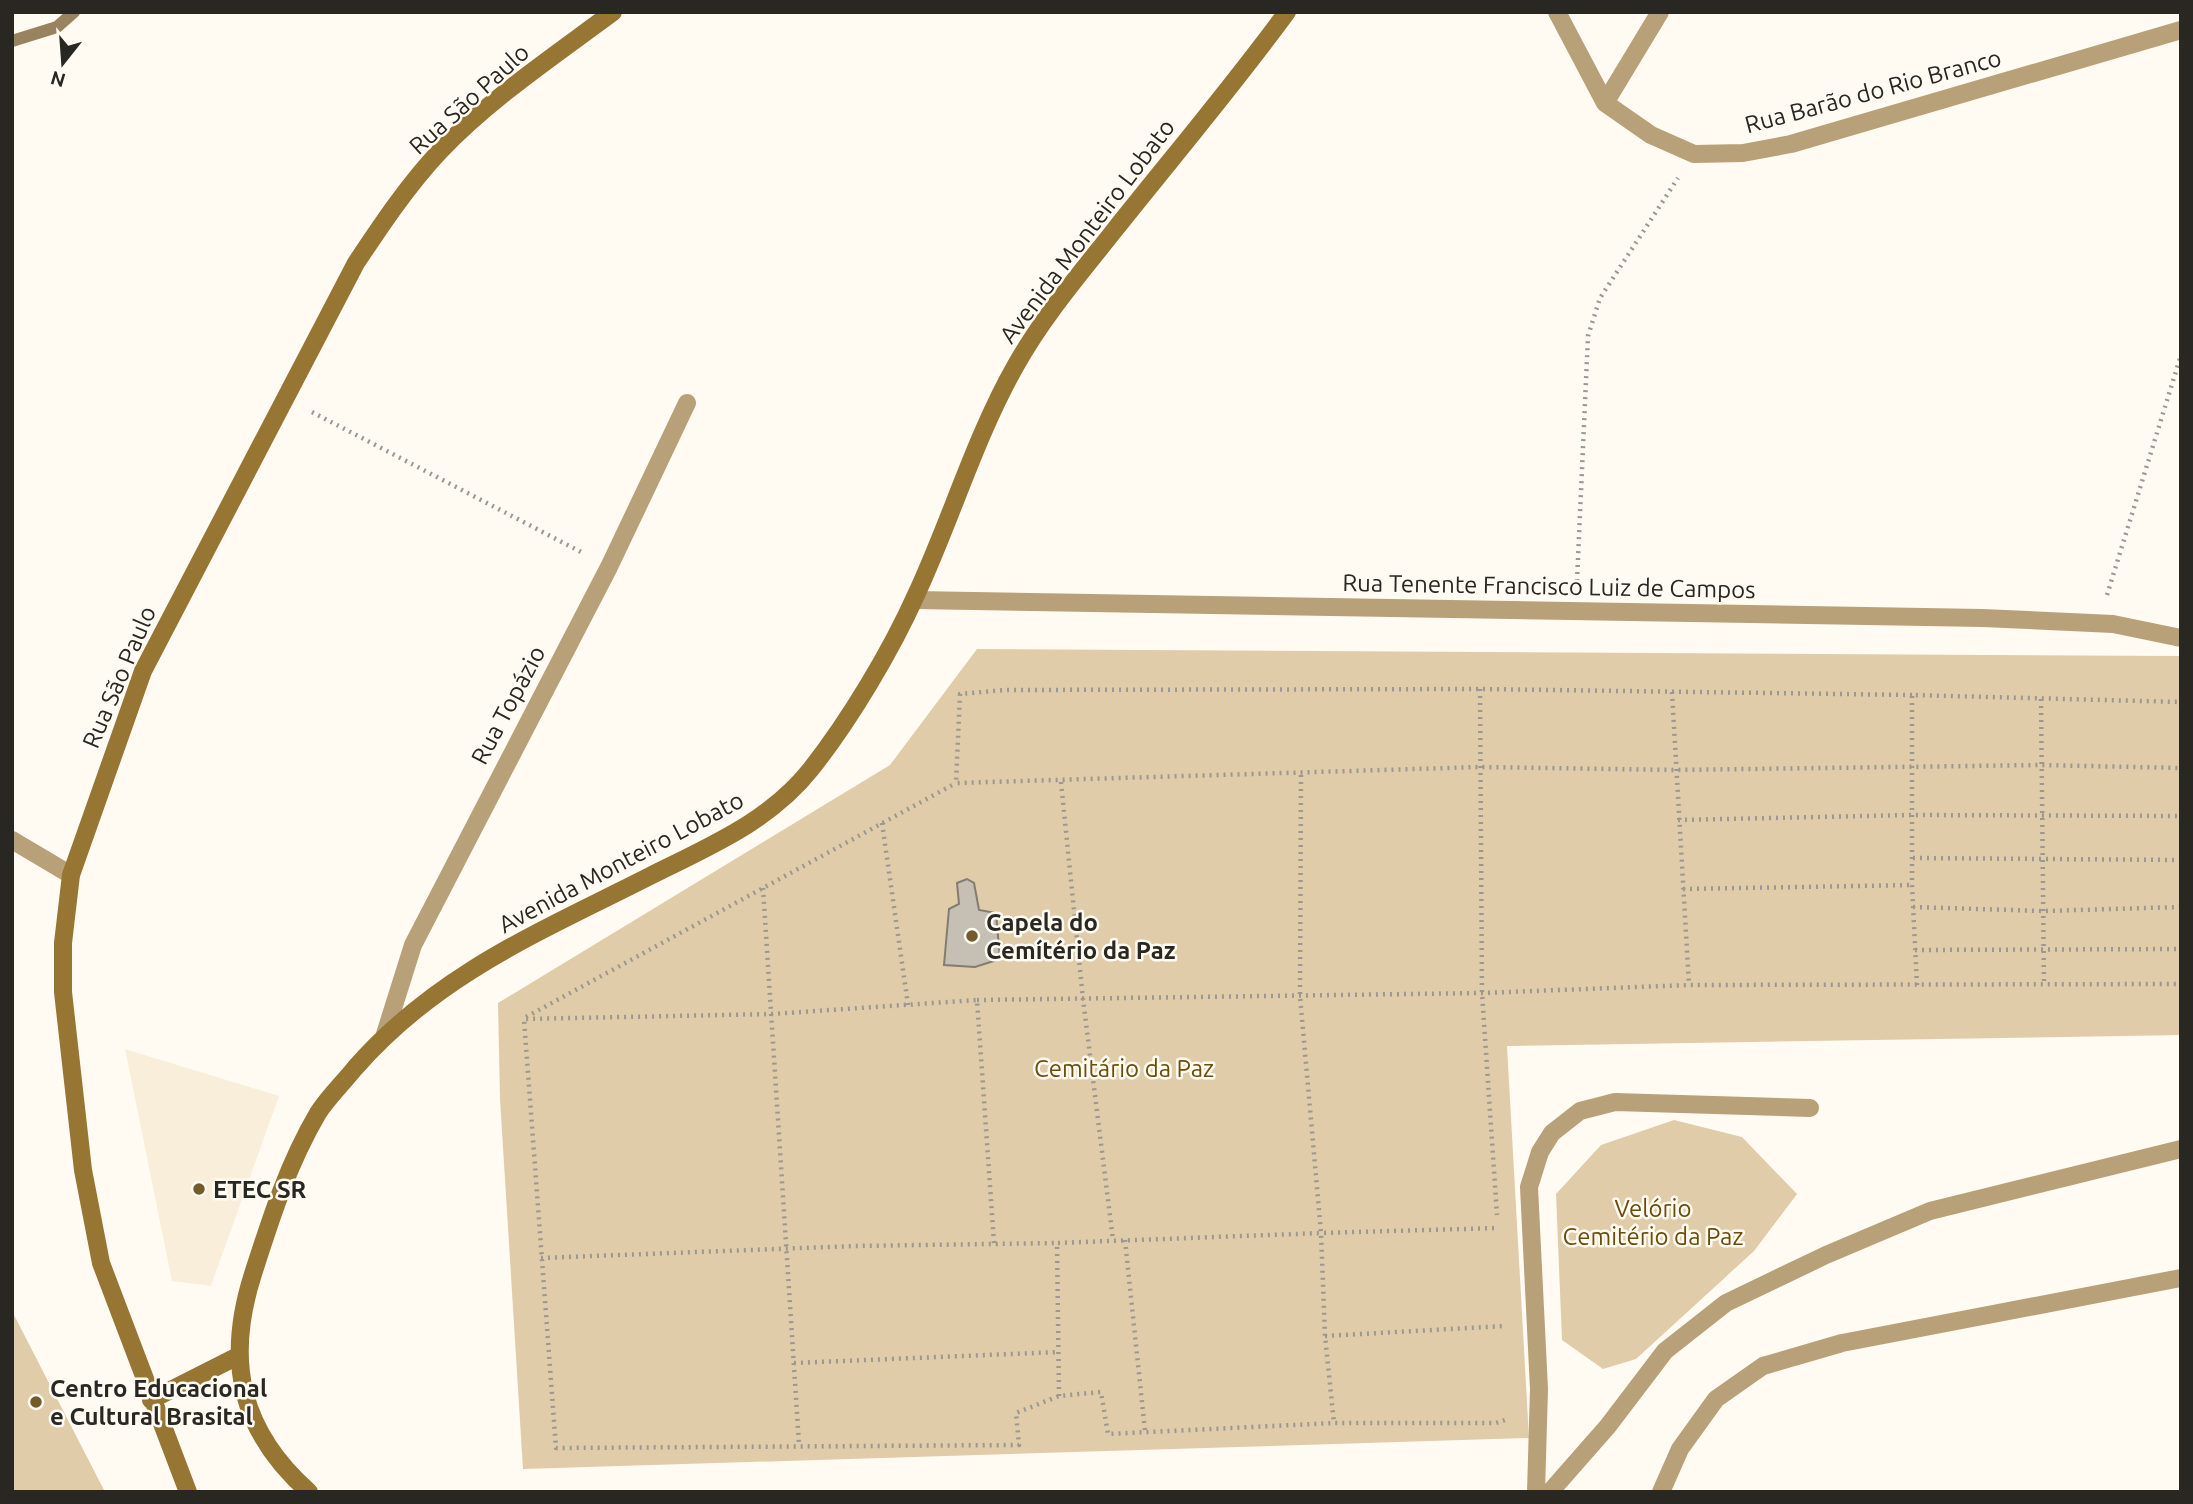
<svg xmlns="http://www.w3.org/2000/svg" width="2193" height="1504" viewBox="0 0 2193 1504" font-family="Ubuntu,sans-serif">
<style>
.built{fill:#f9eeda}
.green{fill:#e0cca9}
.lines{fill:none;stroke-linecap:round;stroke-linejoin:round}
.stream{stroke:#99835e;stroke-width:12}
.building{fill:#c6bfb3;stroke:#837c71;stroke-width:2}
.path{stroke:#9b9891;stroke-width:4.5;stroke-dasharray:2 5;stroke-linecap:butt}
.lane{stroke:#b8a178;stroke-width:18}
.street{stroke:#b8a178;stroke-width:18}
.secondary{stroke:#977533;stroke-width:18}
.poi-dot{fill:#745b2c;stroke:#fffbf3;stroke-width:2.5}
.labels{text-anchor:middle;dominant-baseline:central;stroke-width:5;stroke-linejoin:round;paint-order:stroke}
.street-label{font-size:24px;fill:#292722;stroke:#fffbf3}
.poi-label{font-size:24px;font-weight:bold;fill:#292722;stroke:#fffbf3;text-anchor:start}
.park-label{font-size:24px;fill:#6a4d0b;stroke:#fffbf3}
</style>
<rect width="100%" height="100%" fill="#fffbf3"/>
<path class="built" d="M125,1049l154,47 -68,190 -39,-5z"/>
<path class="green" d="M977,649l1204,7v379l-674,11 22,392 -1006,31 -23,-370 -2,-96 392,-238z
M1674,1120l68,17 55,57 -43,57 -118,108 -33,10 -41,-29 -6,-146 45,-49z
M12,1313h1l92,179h-93z"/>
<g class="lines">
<path class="stream" d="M12,41l45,-14 17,-15"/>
</g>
<path class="building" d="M967,879l7,4 5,27 17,3 4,46 -25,8 -31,-2 5,-56 10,-5 -2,-21z"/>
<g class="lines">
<path class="path" d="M312,412l271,141
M1577,581l11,-245 12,-38 78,-120
M2107,595l74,-240
M1480,689l2,304 15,222
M1672,692l17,293
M1912,695l-432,-6 -475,1 -45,4 -4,89 524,-16 196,3 365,-5 140,3
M2041,699l3,285
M1301,775l-1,221 21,237 176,-5
M1061,782l22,217 30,241
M1678,820l234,-5 269,1
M882,823l26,182
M1913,858l268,2
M763,888l36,556
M1683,889l229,-4
M1913,907l130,4 138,-4
M1915,950l266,-1
M1917,985l-5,-100v-190l269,7
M977,1000l505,-7 207,-8 492,-1
M526,1017l430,-234
M1125,1240l20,191
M994,1243l-17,-243 -205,14 -248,5 32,429 463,-3 -3,-32 43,-17 42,-4 7,42 226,-11
M541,1258l313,-12 203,-3
M1325,1336l179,-10
M794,1363l265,-11
M1059,1396l-2,-153 264,-10 4,103 9,87h162l12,-4"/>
<path class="lane" d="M1536,1492l3,-103 -10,-202 11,-35 12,-19 28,-22 35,-9 195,6
M1550,1492l58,-66 57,-75 61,-48 100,-48 104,-44 251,-62"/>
<path class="street" d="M1557,12l48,91 46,32 43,19 49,-1 48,-9 390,-114
M1605,103l55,-91
M915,600l1068,18 130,6 68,14
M12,840l59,35
M385,1034l28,-89 196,-378 78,-164
M1661,1492l19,-43 36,-50 47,-33 79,-23 339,-65"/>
<path class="secondary" d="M151,1400l87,-44
M188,1492l-87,-229 -18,-93 -20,-178v-49l8,-68 72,-204 213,-408c26,-39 52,-78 84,-112 51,-53 114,-95 173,-139
M309,1492c-69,-61 -84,-131 -56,-218 18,-56 35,-110 65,-161 10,-16 25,-30 37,-45 83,-95 187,-137 297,-193 58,-29 118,-54 159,-106 38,-48 80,-118 105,-174 35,-75 59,-158 100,-230 27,-48 63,-90 97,-133 58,-73 119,-145 174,-220"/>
</g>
<g class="poi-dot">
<circle cx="972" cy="936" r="7"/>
<circle cx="199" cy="1189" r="7"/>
<circle cx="36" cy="1402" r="7"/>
</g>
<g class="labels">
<g class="street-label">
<text transform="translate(1873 91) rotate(-15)">Rua Barão do Rio Branco</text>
<text transform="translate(469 99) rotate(-42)">Rua São Paulo</text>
<text transform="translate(1087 231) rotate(-53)">Avenida Monteiro Lobato</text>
<text transform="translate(1549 586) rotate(1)">Rua Tenente Francisco Luiz de Campos</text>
<text transform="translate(119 677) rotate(-67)">Rua São Paulo</text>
<text transform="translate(508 705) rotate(-62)">Rua Topázio</text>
<text transform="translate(621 862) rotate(-28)">Avenida Monteiro Lobato</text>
</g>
<g class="poi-label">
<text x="986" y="922">Capela do<tspan x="986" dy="28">Cemítério da Paz</tspan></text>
<text x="213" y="1189">ETEC SR</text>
<text x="50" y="1388">Centro Educacional<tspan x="50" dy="28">e Cultural Brasital</tspan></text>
</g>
<g class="park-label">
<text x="1124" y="1068">Cemitário da Paz</text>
<text x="1653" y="1208">Velório<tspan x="1653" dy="28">Cemitério da Paz</tspan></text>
</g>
</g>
<rect width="2193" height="1504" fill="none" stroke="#292722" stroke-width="28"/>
<g transform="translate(63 63) rotate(197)" stroke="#fffbf3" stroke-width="5" paint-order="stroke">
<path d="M0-5L12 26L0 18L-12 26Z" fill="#292722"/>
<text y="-10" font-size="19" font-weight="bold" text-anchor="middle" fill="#292722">N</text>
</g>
</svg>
